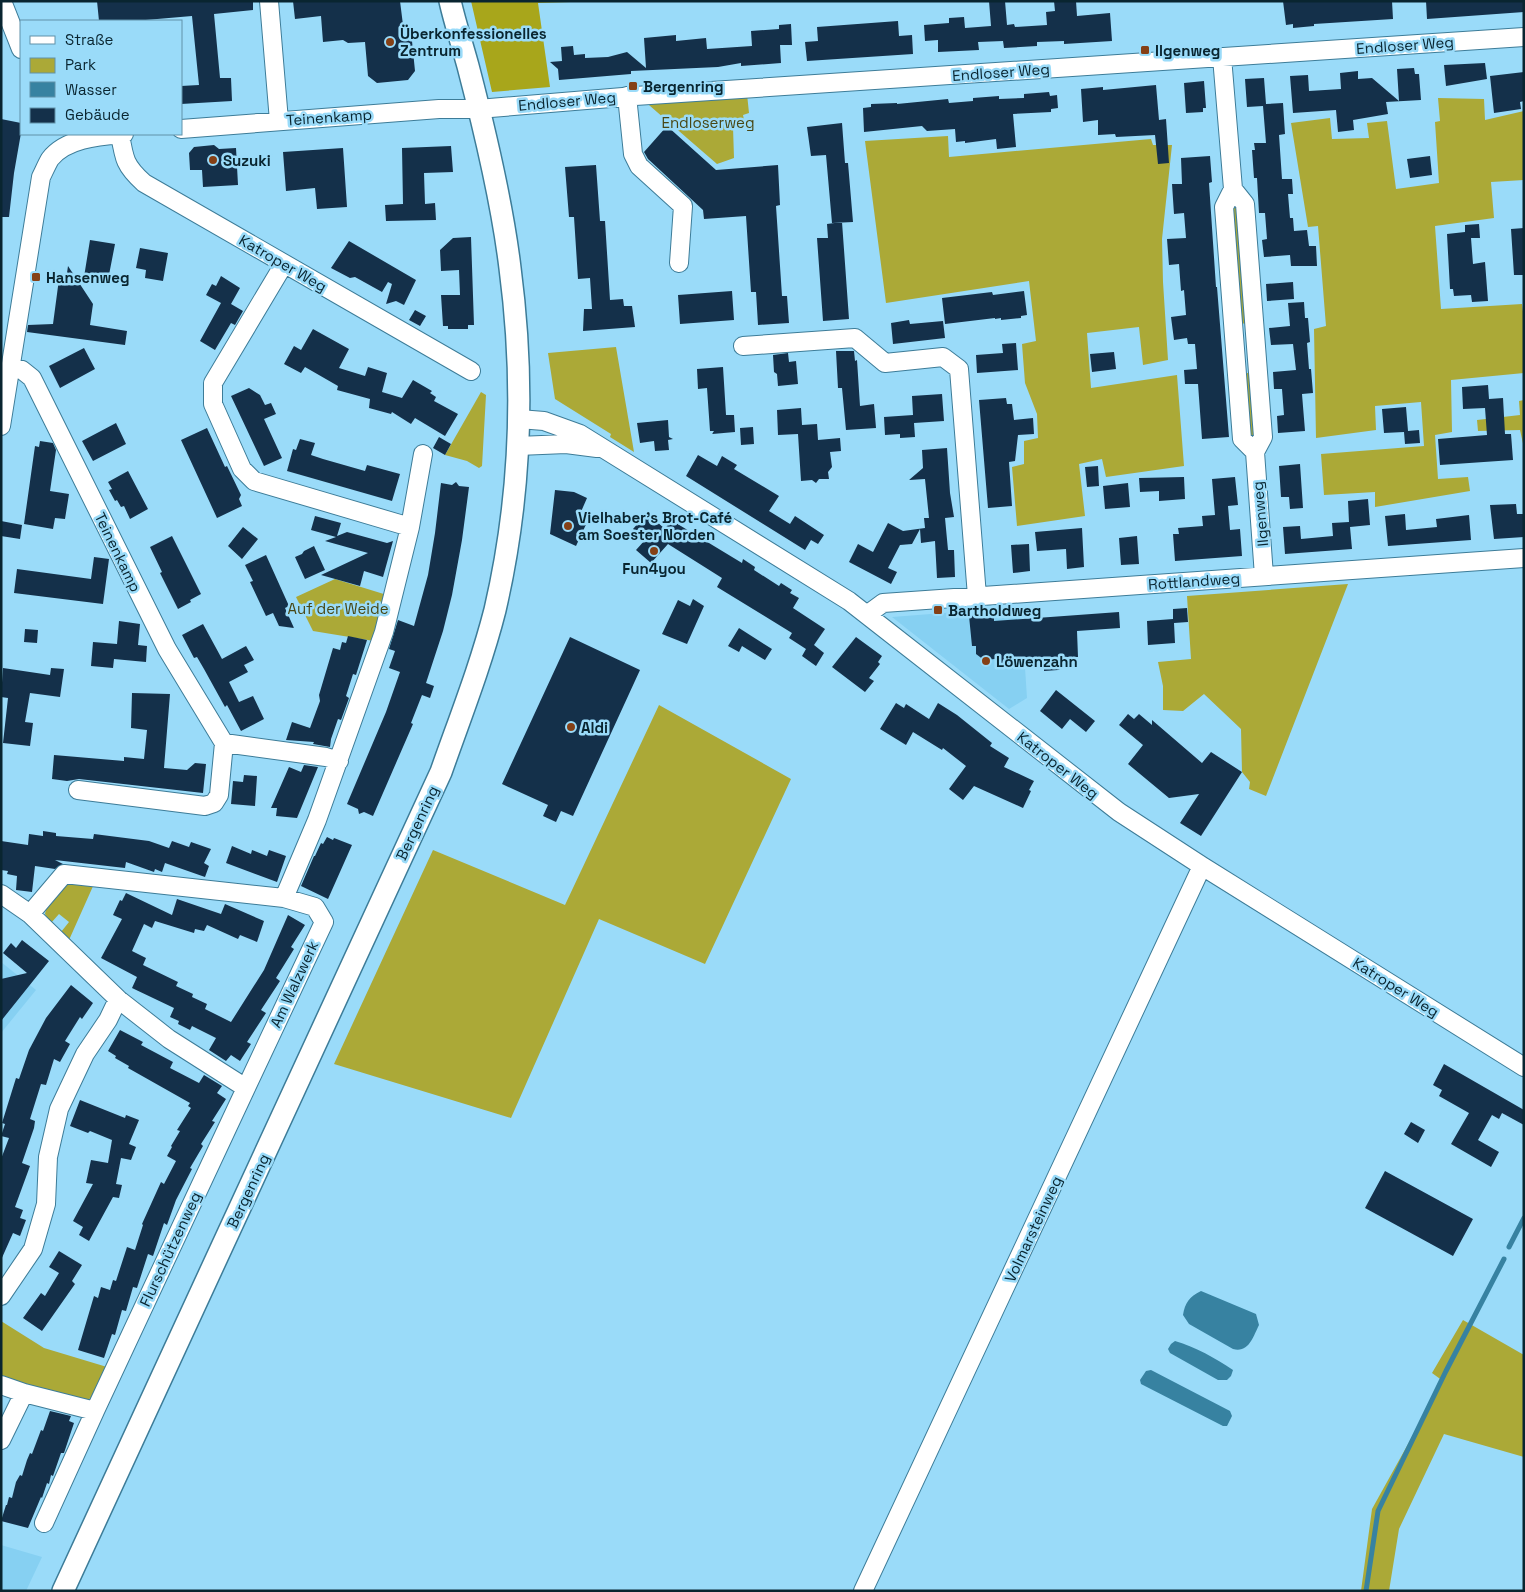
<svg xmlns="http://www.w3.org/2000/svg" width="1525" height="1592" viewBox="0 0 1525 1592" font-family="'Space Grotesk',sans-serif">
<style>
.built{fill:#86d0f2}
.green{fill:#aba937}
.forest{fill:#a8a61b}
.water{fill:#3782a1}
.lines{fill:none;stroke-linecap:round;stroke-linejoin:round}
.stream{stroke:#3782a1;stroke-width:5}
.building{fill:#14304a}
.minor-casing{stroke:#3d7c98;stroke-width:20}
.major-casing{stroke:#3d7c98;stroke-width:24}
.minor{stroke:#fff;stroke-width:18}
.major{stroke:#fff;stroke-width:21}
.poi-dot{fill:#854016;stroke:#9adbf9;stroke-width:2}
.labels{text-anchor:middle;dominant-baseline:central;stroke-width:5;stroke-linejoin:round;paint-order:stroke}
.poi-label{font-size:15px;font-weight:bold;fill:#092530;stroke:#9adbf9;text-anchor:start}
.street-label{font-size:15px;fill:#092530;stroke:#9adbf9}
.park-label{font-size:15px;fill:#484714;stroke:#9adbf9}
</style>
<rect width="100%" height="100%" fill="#9adbf9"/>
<path class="built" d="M1021,607l6,91 -18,11 -117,-92z
M1,962l35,28 -35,43z
M1,1545l41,12 -16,34h-25z"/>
<path class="green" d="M747,94l2,19 -6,2 2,10 -12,2 1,31 -17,6 -75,-65z
M1438,98l46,1 1,21 39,-9v69l-33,2 3,36 -59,8 6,83 81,-5 2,15v54l-73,7 1,52 -17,3 3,44 30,-2 2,14 -95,16v-15l-51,3 -3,-41 103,-8 -3,-44 -46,4 1,24 -60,8 -2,-109 12,-3 -8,-100 -10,1 -17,-104 39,-5 2,21 37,-1 -2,-15 20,-2 9,68 43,-6 -4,-61 5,-1z
M948,136l1,21 202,-18 2,6h19l-10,94 1,43 5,78 -25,5 -4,-38 -52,6 4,55 86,-13 7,91 -78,11 -4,-18 -23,5 6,52 -68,10 -5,-59 12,-3v-23l14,-3 -1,-24 -12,-31 -3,-39 14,-3 -7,-60 -143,22 -21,-162z
M1232,208h4l3,3 8,113 -7,-1z
M616,347l18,105 -24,-15 1,-3 -56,-35 -7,-46z
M1247,373h4l5,62 -4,1 -3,-3 -4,-56z
M481,392l5,3 -4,71 -3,2 -12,-7 -22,-6z
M1524,400v48l-4,-18 -42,1 -1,-11 43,-5 -1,-14z
M335,579l52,16 -13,46 -61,-10 -17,-34z
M1348,584l-82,212 -17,-7 1,-7 -8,-10 -1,-43 -37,-35 -21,17 -20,-1v-24l-5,-24 33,-3 -4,-63z
M659,705l132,74 -86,185 -106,-45 -88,199 -177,-54 99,-214 132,55z
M70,881l24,3 -25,56 -8,-8 8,-10 -10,-8 -8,9 -6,-9c2,-13 13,-26 25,-33z
M1463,1320l61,35v102l-80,-23 -45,95 -10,62h-28l11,-82 71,-128 -11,-8z
M1,1321l43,27 63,19 -14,30 -8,4 -84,-23z"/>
<path class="forest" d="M471,1h131l-64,2 12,84 -58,5z"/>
<path class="water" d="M1201,1291l55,23 3,11c-6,12 -10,28 -26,24l-44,-25 -6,-9c2,-12 6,-18 18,-24z
M1175,1341c21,6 40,17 58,29l-2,6 -4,4h-9l-48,-27 -2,-4 3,-5z
M1151,1370l79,41 2,5 -5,10h-4l-82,-42 -1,-4 6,-9z"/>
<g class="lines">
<path class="stream" d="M1509,1247l15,-29
M1366,1591l12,-80 68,-140 58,-112"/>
</g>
<path class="building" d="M97,1h156v9l-39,4 6,64h11l1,23 -51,3v-18l18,-1 -7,-69 -58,5h-35z
M293,1h107l4,32 8,8 3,30 -7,9 -31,3 -9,-7 -3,-34 -17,1 -5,-3 -20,2 -2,-26 -26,3z
M989,1h16l2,24 7,-1 1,3 32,-2 -1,-13 9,-1 -1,-10h22l1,15 33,-3 2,28 -48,3v-3l-27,1v4l-33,2 -1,-7 -25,1 1,8 -41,2v-12l-13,1 -1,-16 25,-2v-5l15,-1 1,11 26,-2z
M1283,1h109l1,18 -79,5v2l-21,2v-4l-7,1z
M1426,1h98v11l-97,7z
M898,21l1,15 13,-1 1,19 -106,7 -2,-19 13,-1 -1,-14z
M791,24l1,21h-12l1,18 -40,3v-3l-23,4 -87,4v3l-72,6 -1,-11 -8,-7 12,-1 -1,-14 12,-1 1,9 11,-1v4l23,-1 19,-5 19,16 -2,-30 32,-3v6l30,-3 1,11 45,-3 -1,-15 28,-2v-4z
M1485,63l2,16 -41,7 -2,-21z
M1414,68l1,6h4l2,26 -35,2 2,12 -35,6 1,10 -16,2 -2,-22 -43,3 -3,-37 18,-1 1,16 32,-2 -1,-16 18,-2v8l14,-1 27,23 -2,-32z
M1524,72v29l-4,1 1,7 -27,4 -4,-37z
M1264,78l2,26 17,-1 2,31 -6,1 3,44h10l1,15h-5l2,24h3l1,13 13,-1 2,16h7l1,20h-26l-1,-11 -26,2 -2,-17 5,-1 -2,-26h-6l-2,-35h-3l-2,-28h3l-1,-7h12l-3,-37 -16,1 -2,-28z
M1204,81l2,27h-3v4l-17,1 -2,-30z
M1156,85l3,35 7,-1 3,44 -11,1 -3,-29 -39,2 -1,-3 -17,1v-15l-15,2 -2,-33 22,-2v3z
M1049,92l1,4 7,-1 1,13 -7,1v3l-38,2 3,33 -19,2 -1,-10 -31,4v-2l-9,1 -1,-13 -28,2 -5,-5 -58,6 -1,-24 8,-1v-3l26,-1v1l51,-5 1,4 24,-2v-3l26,-2v3l25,-1v-4z
M1,119l20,4v10l-7,40 -5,44h-8z
M842,123l3,40h3l5,59 -21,1 -6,-68 -15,1 -4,-29z
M667,126l49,44 62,-5 2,40 -4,1 6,90h5l2,27 -31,2 -2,-33h-5l-5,-76 -42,3 -1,-9 -55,-51 -4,-7z
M214,145l5,4 17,-1 2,37 -35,2 -1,-17h-12l-1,-17 5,-6z
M451,146l2,26 -29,1 1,31 10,-1 1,17 -50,1 -1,-16 18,-1 -1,-56z
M343,148l4,59 -30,2 -2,-21 -29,3 -3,-39z
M1210,156l2,26 -3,1 7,104h1l12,150 -27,2 -4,-55h-13l-1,-14 13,-1 -2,-25h-7l-1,-6 -13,2 -3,-23 15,-2 -2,-25 -3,1 -2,-27 -10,1 -2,-26 19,-1 -2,-25 -10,1 -2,-30h10l-1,-26z
M1430,156l2,19 -22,3 -3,-19z
M596,165l4,56h5l5,79 13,-1 1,7h8l3,21 -52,4 1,-22h8l-2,-31 -12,1 -4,-62h-5l-4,-50z
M842,222l7,97 -26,2 -6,-83h11l-1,-14z
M1479,224l1,14h-9l2,26 12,-2 3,39 -16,1 -1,-7 -17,1 -1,-7h-3l-3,-55 18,-2v-7z
M1524,228v47h-10l-3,-46z
M471,237l3,88h-6v4h-20v-3h-5l-2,-31h19l-1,-25 -18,1 -1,-21 13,-12z
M90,240l25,4 -7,36 -24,-3z
M349,241l67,39 -12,25 -8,-4 -10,3 6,-20 -4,-2 -6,10 -27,-15 -5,1 -19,-10z
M140,248l28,5 -5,28 -18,-3 1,-8 -10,-2z
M68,266l25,38 -3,21 37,6 -2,14 -98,-13 1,-7 25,-1 6,-45 7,1z
M221,276l19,12 -9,16 12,7 -8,14 -4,-2 -16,27 -15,-9 21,-38 -15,-8 6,-11 4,2z
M1293,282l1,17 -27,2 -1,-17z
M732,291l2,29 -54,4 -2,-29z
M1024,291l3,24 -6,1v2l-20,2v-2l-6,1v-1l-50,6 -3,-26 50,-6 1,3z
M1304,302l1,16h3l2,24 -3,1 2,26h2l2,24 -11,1 3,37 -27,2 -1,-17 7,-1 -2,-26h-8l-1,-17 23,-2 -3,-26 -22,1 -2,-17 21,-2 -2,-23z
M415,310l11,6 -6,10 -11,-6z
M909,320l1,4 33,-3 2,17 -52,6 -2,-21z
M313,329l36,20 -10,19 26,8 3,-9 19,6 -5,19 20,6 11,-18 19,11 -2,2 6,4 -2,4 24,13 -13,22 -30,-18 -4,6 -19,-12 -1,2 -22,-6 1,-9 -33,-9 1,-4 -33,-19 -4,6 -17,-9 10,-18 7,4z
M1016,343l2,27 -41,3 -1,-18 27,-2 -1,-9z
M84,348l11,21 -35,19 -11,-22z
M836,351h18l1,10 2,-1 3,46 14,-2 2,24 -30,2 -4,-42h-4z
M1114,352l2,17 -24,3 -2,-18z
M788,353l1,9 7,-1 2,23 -20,2 -1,-12 -3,-2 -1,-17z
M723,367l3,48h8l1,17 -23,2 2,-3h-4l-3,-43 -9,1 -1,-20z
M1488,385l1,14 14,-1 2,36h6l2,26 -73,5 -2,-26 49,-4 -2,-27 -22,1 -1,-22z
M249,388l11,7 5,10 6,-2 5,11 -12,5 18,39 -18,8 -33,-70z
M942,394l2,27 -30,2 1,14 -15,1v-4l-15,1 -1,-18 29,-2 -1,-19z
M1006,398l1,6h5l2,16 19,-2 1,16 -16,1 -3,26 -6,1 3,44 -24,2 -9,-108z
M1406,407l2,24 11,-1 1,13 -15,1 -1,-12 -20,1 -2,-24z
M801,408l1,17 15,-1 1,16 22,-2 1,13 -11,1 2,15 -4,5 1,7h-10l-3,4 -4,-3 -11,1 -3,-47 -20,1 -1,-25z
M668,420l1,17 4,2 -5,1 1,10 -14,1 -1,-10 -14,2 -3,-20z
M116,423l10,21 -33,17 -11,-20z
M753,427l1,17 -13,1 -1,-17z
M207,428l18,39 2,-1 14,29 -2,4 3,7 -25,12 -36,-78z
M439,437l12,7 -6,11 -12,-7z
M300,439l15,4 -4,12 12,4 42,12 2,-6 33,9 -8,27 -105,-30 6,-22 3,1z
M40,441l13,2 3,7 -6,41 19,3 -4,25 -10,-1 -2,11 -29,-5 11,-78 4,1z
M947,448l3,45 4,24 -9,1 3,32h6l1,27 -18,1 -2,-37 -14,2 -1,-14 -8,15 -12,1 -12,23 9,4 -6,12 -42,-22 9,-18 15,8 15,-29 15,8 22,-3 -1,-10h5l-4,-39 -16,1 14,-12 -1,-18z
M698,455l19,11 5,-10 15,9 -3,4 45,27 -10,15 21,13 5,-8 29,19 -6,9 -7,-4 -6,10 -119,-74z
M1300,464l3,44 -13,1 -1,-12h-8l-2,-31z
M1098,466l1,20 -12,1 -2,-20z
M128,471l20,38 -18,10 -6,-13 -3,1 -4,-7 -2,1 -6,-11 3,-1 -4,-7z
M1184,477l1,22 -26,2v-10l-19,1 -1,-14z
M1235,477l3,28 -10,1 2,24 10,-1 2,27 -67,5 -2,-27h6l-1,-6 25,-2 -1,-10 13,-1 -3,-36z
M456,482l3,4 10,1 -7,53 -10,55 -9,36 -17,52 8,3 -4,12 -8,-3 -11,28 2,1 -40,92 -9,-4 -5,2 -1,-5 -11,-5 39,-92 14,-40 -11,-4 6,-17 -6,-2 9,-29 16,6 14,-51 7,-42 6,-50 11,2z
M1128,483l2,24 -25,2 -2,-23z
M555,490l19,2 13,6 -7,16 9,4 -13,28 -26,-12z
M1368,499l2,26 -20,2 2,22 -67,5 -2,-27 17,-1 1,13 32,-3 -1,-13 17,-1 -1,-21z
M1516,504l1,10h7v23l-30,2 -4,-34z
M647,513l18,16 6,-9 71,43 1,-4 12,8 -1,3 25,16 2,-3 11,7 -2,3 9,5 -6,10 32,21 -11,16 10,8 -8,13 -14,-10 4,-7 -17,-11 3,-5 -75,-46 5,-9 -54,-34 -17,19 -15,-13 9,-10 -12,-11z
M1405,514l1,16 31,-3 -1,-8 33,-4 2,25 -83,6 -3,-30z
M315,516l26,7 -4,13 10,-4 40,11 6,-2 -10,36 -19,-6 -4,15 -39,-11 47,-22 -43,-12 11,-4 -25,-7z
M1,521l21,4 -2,14 -19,-3z
M243,527l15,12 -16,20 -14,-13z
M1082,528l2,39 -17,2 -1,-20 -29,2 -2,-19z
M172,536l29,58 -11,6 1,2 -13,7 -18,-36 2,-1 -12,-25z
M1137,536l2,28 -18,1 -2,-27z
M1029,544l1,27 -17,2 -2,-28z
M314,546l11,24 -20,9 -10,-22 7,-3 2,-3z
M266,555l23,51 -4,2 9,20 -15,-2 -6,-13 -7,3 -16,-34 3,-1 -8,-16z
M94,557l15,2 -6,45 -89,-11 3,-24 74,10z
M693,599l11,7 -17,38 -25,-10 16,-34 12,6z
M1187,608l1,14 -14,1 1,20 -27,2 -1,-24 26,-2v-10z
M1119,612l1,16 -43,3 1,26h-14l1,10 -7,3 -14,1v-5l-48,3 -1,-10 -11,1 -8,-6v-8h-4l-3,-30 25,-2v7z
M119,621l21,3 -2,21 9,1 -1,16 -32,-3 -1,9 -22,-2 2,-24 24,2z
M203,624l19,35 24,-13 8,14 -10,5 4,7 -19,10 10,20 14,-6 11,23 -23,12 -14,-26 -2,2 -21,-38 -7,-12 -3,1 -12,-23z
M739,628l33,21 -7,11 -23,-14 -3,6 -11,-6z
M25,629l13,1 -1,13 -13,-1z
M348,636l19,4 -11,35 -3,-1 -7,22 3,2 -8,22 -3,-1 -7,20 -1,8 -17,-3 1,-2 -28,-2 6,-18 18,6 10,-27 -1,-6 14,-47 7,2 2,-8 4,1z
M570,637l70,33 -67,146 -12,-5 -5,11 -13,-6 5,-11 -46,-21z
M856,637l26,19 -4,6 2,2 -11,14 5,3 -9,11 -33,-25z
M3,668l47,7 1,-7 13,1 -4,28 -30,-4 -5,29 8,1 -3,23 -27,-3 5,-45 -7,-1z
M1056,690l39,31 -9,11 -16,-13 -8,10 -22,-18z
M132,693l38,1 -6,74 23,2 8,-7 11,1 -3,29 -124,-14 -12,2 -15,-2 2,-24 70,6v-4l20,2 3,-29 -16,-2z
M896,703l8,5 2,-4 23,15 9,-16 19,12 35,28 -2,3 19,12 -5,9 30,14 -5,9 2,1 -8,17 -49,-22 -11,14 -14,-11 17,-23 -23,-18 -1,2 -29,-18 -7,13 -26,-16z
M1128,714l6,5 5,-5 13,11v-5l50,43 9,-11 31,20 -41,64 -21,-13 19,-29 -30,4 -41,-34 15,-19 -24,-20z
M304,765l14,2 -21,51 -21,-2 1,-8h-6l18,-41 12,5z
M244,775l13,1 -2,30 -24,-2 2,-23 10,1z
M43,831l13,2v3l37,3 1,-5 55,7 20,7 3,-7 17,6 2,-5 20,7 -7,14 5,3 -4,11 -40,-14 -3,9 -7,-3 -1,3 -28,-10 -1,6 -70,-8 8,4 -8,5 -20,-3 -3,26 -16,-2 1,-14 -10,-2 1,-3 -7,-1v-29l27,4 1,-11 14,2z
M327,837l6,3 1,-2 18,7 -24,54 -27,-13 13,-30h1l6,-13 2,1z
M232,846l19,8 1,-4 15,6 2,-6 17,6 -9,26 -51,-19z
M126,893l46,22 5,-16 44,15 4,-10 39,17 -7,21 -17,-7 -2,4 -31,-14 -3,6 -9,-2 -1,4 -39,-12 -3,7 -8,-4 -12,27 14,7 -3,7 35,17 -2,4 17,8 -1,3 15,7 -2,5 26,13 33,-52 24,-55 17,10 -14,22 3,2 -18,29 4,3 -19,29 5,3 -19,29 4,2 -11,17 -9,-6 -5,6 -17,-11 7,-12 -24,-12 -2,4 -12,-6 1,-3 -9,-4 4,-9 -42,-20 5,-11 -36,-19 21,-39 -9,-4 7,-15 2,1z
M22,940l27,21 -48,60v-42l26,-6 -24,-20 8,-10 5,5z
M71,985l22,18 -11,16 -2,-2 -15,24 5,3 -10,18 -6,-3 -8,26 -5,-1 -11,35 5,2 -1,7 -12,35 8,3 -15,41 8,3 -3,8 6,2 -6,16 -7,-3 -12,27v-101l8,-21 -8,-2 4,-12 -3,-1 14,-45 3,1 10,-29 17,-32z
M120,1030l23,12 -2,3 32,17 -3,6 29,15 5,-8 18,11 -5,7 9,6 -14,22 3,1 -14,22 2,2 -13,22 2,1 -16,31 -9,25 -3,-2 -11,33 -5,-2 -11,34 -4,-1 -7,24 -4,-1 -7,25 -3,-1 -8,24 -26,-8 16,-54 4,2 3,-11 9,3 3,-10 3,1 11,-34 8,3 8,-25 -1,-1 19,-42 3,2 12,-23 -9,-5 5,-9 -1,-1 9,-15 -3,-1 14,-22 -3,-2 2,-3 -62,-35 1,-2 -14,-8 1,-2 -8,-5z
M1444,1064l80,46v15l-22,-12 -3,6 -7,-4 -14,25 21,12 -8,15 -40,-23 18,-31 -30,-17 3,-6 -9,-5z
M80,1100l45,18 1,-3 13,5 -10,24 7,3 -5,13 -10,-2 -5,26 6,1 -3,13 -6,-1 -24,44 -10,-6 4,-8 -10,-6 20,-37 -7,-1 5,-23 17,3 4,-23 -22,-9 -2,2 -18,-7z
M1411,1122l14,8 -7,13 -14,-9z
M1385,1171l88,48 -20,37 -88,-48z
M59,1251l23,14 -10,16 3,3 -33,47 -19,-13 18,-25 4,3 14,-23 -10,-6z
M50,1411l21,5 -2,5 5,2 -10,30h-3l-8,23 -2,-1 -2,9 -2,-1 -5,15 -1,-1 -13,31 -27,-7 5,-16h1l2,-8 3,1 4,-16 4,-7 2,1 5,-16 3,-7 2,1 9,-24 2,1z"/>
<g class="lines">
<g class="minor-casing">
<path id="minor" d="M2,1l19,48
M269,1l10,120
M1222,57l11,132 -9,18 18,232 13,13
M627,96l6,58 6,12 44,40 -4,57
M181,129l258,-20h39l157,-13 889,-59
M120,134c4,25 5,32 24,49l327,188
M1233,189l12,15 18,233 -8,15 9,124
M284,264l-71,119v21l29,65 12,12 156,46
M743,346l112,-8 30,25 58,-6 16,12 18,227
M11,367l11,3 10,8 135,271 57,94 -5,52 -5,8 -9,3 -127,-16
M519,419l25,2 36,13 269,167 270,211 83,54 322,201
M1,426l40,-249c3,-6 6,-13 9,-18 16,-21 50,-23 74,-25
M518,446l48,-2 31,4
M868,614l15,-11 641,-45
M224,743l102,14 13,4
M1,894l29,20 88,85 51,40 77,49 78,-166 -9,-15 -31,-9 -220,-24 -34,40
M284,898l33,-78 67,-188 26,-105 13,-73
M1,1296l32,-47 13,-45 2,-47 11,-48 26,-55 23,-34 10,-21
M1,1385l23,8 71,18 151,-323
M1,1440l23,-47
M44,1523l51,-112
M863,1591l339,-725"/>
</g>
<g class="major-casing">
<path id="major" d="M63,1591l378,-819c19,-54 40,-107 54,-162 26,-112 30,-228 15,-342 -8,-67 -25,-137 -42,-202 -6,-22 -13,-43 -18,-65"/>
</g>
<use href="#minor" class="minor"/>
<use href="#major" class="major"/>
</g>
<g class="poi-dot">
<circle cx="390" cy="42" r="5"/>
<rect x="1140" y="45" width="10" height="10" rx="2.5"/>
<rect x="628" y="81" width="10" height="10" rx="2.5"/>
<circle cx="213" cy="160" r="5"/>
<rect x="31" y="272" width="10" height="10" rx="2.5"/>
<circle cx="568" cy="526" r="5"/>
<circle cx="654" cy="551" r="5"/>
<rect x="933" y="605" width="10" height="10" rx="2.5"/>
<circle cx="986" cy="661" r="5"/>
<circle cx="571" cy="727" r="5"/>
</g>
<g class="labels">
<g class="poi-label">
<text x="400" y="33">Überkonfessionelles<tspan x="400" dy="17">Zentrum</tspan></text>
<text x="1155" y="50">Ilgenweg</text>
<text x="643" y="86">Bergenring</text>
<text x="223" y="160">Suzuki</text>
<text x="46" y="277">Hansenweg</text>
<text x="578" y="517">Vielhaber's Brot-Café<tspan x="578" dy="17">am Soester Norden</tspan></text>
<text x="654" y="568" text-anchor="middle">Fun4you</text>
<text x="948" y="610">Bartholdweg</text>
<text x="996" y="661">Löwenzahn</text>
<text x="581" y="727">Aldi</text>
</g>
<g class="street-label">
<text transform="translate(1405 45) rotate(-4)">Endloser Weg</text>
<text transform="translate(1001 72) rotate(-4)">Endloser Weg</text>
<text transform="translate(567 101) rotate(-5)">Endloser Weg</text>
<text transform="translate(329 117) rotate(-4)">Teinenkamp</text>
<text transform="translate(283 263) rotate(30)">Katroper Weg</text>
<text transform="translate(1260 514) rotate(-95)">Ilgenweg</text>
<text transform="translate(118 552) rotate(64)">Teinenkamp</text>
<text transform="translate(1194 581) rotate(-4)">Rottlandweg</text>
<text transform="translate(1058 765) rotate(38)">Katroper Weg</text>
<text transform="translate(417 823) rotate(-65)">Bergenring</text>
<text transform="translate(294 984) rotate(-65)">Am Walzwerk</text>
<text transform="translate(1396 987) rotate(32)">Katroper Weg</text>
<text transform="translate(248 1191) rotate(-65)">Bergenring</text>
<text transform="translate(1033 1229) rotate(-65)">Volmarsteinweg</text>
<text transform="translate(170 1249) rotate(-65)">Flurschützenweg</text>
</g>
<g class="park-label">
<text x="708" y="122">Endloserweg</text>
<text x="338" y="608">Auf der Weide</text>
</g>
</g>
<rect width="1525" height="1592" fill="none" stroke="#092530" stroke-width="5"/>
<rect x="20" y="20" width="162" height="115" fill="#9adbf9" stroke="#6092a9"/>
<rect x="30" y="36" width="25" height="8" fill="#ffffff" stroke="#6092a9"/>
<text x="65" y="45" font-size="15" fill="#092530">Straße</text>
<rect x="30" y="58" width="25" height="15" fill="#aba937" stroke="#6092a9"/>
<text x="65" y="70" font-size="15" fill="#092530">Park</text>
<rect x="30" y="82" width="25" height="15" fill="#3782a1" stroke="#6092a9"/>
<text x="65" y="95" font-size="15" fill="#092530">Wasser</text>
<rect x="30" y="108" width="25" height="15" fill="#14304a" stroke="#6092a9"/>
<text x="65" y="120" font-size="15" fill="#092530">Gebäude</text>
</svg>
